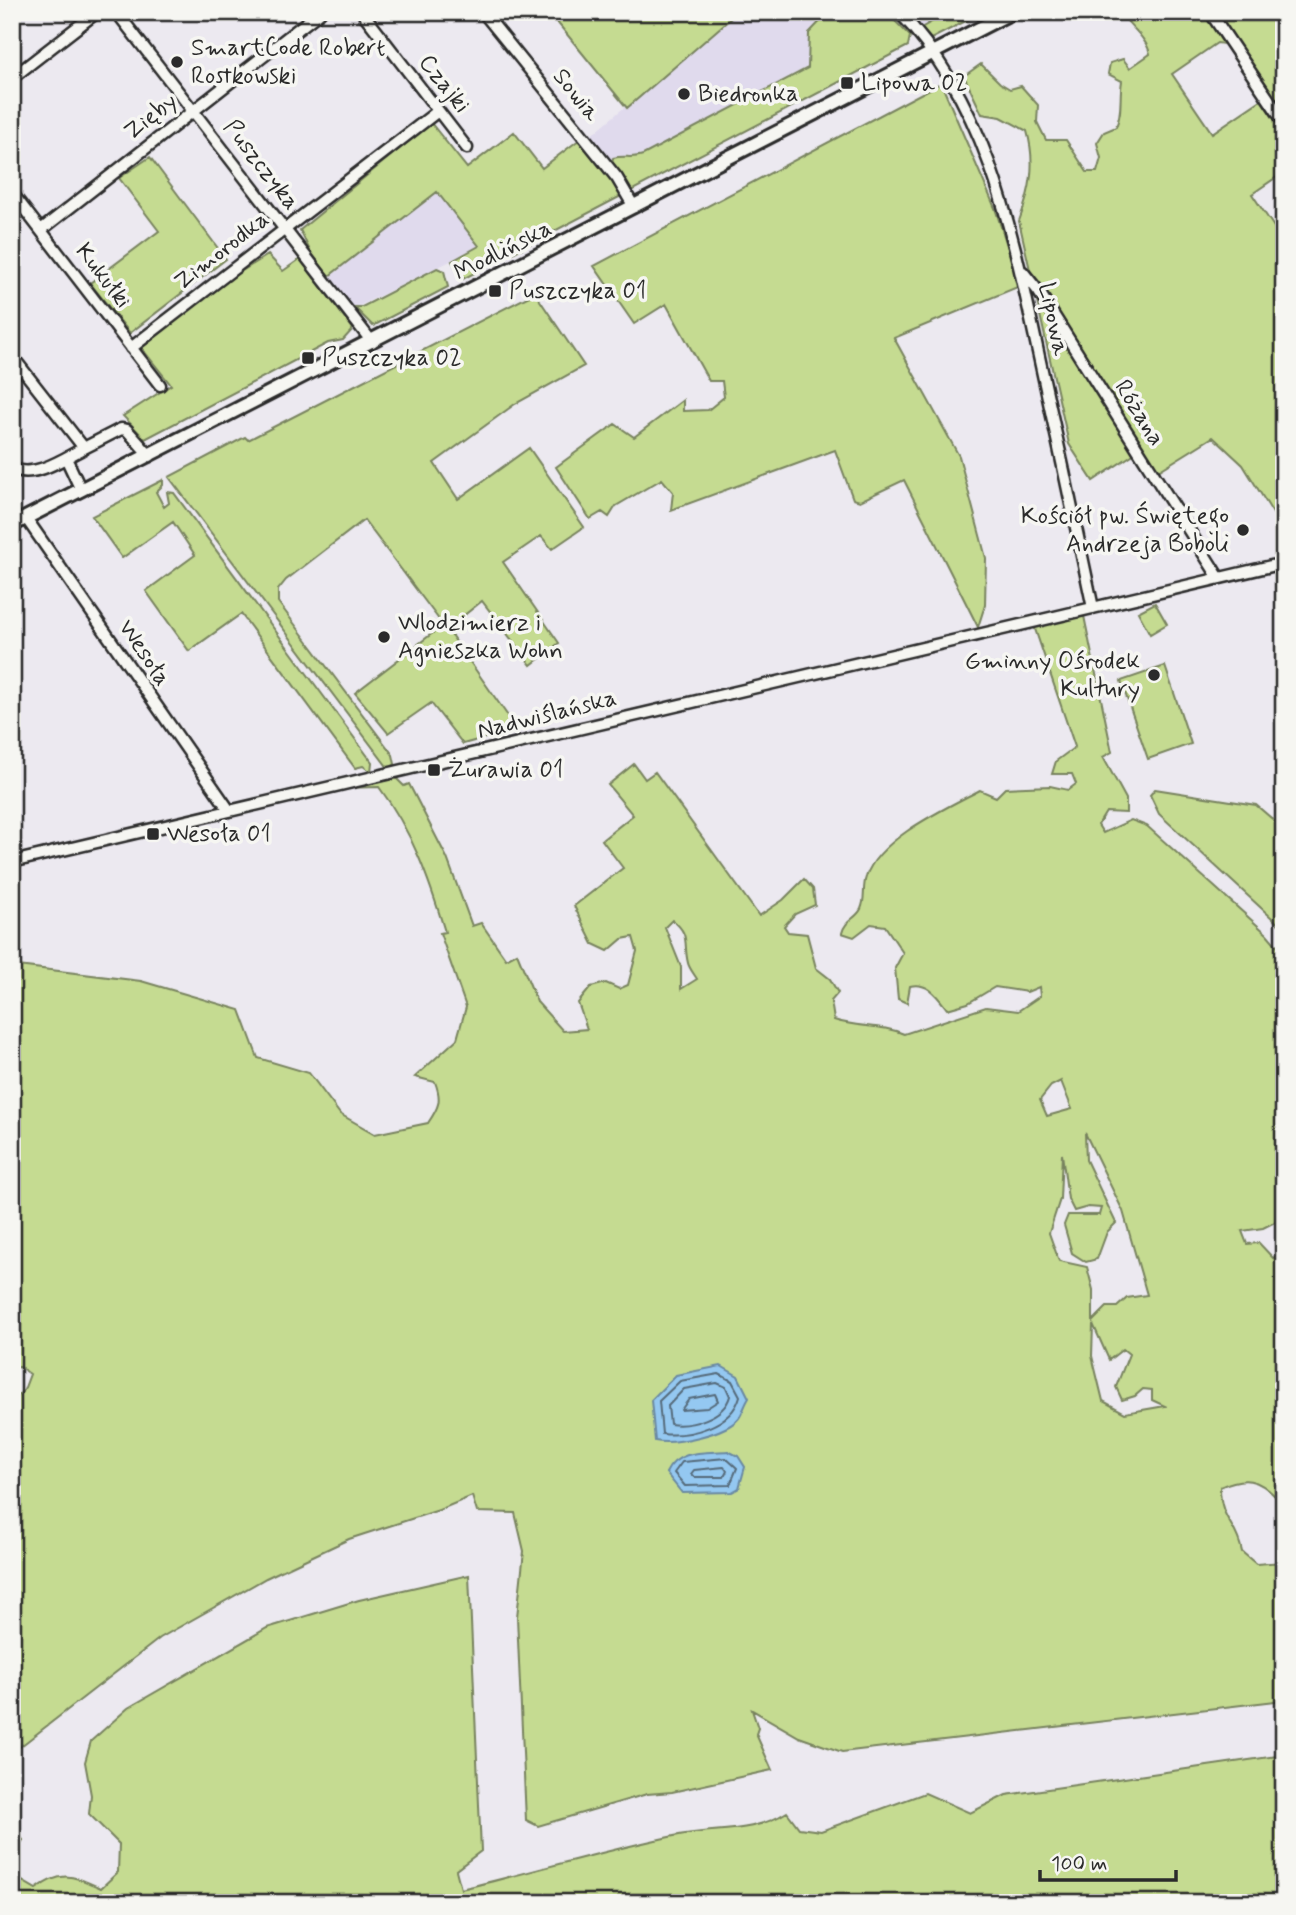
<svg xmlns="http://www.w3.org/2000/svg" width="1296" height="1915" viewBox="0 0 1296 1915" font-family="Mynerve,sans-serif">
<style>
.built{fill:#e0daed}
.green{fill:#c5db91;stroke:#78835e;stroke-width:2;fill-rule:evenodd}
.water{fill:#94c8f1;stroke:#6a89a2;stroke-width:2}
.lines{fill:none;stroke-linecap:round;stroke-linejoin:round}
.shore{stroke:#556a7a;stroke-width:2}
.minor-casing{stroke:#2b2b2b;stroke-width:15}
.major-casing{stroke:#2b2b2b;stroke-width:18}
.minor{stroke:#f6f6f2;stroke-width:10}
.major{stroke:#f6f6f2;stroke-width:12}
.poi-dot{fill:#2b2b2b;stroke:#f6f6f2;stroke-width:2.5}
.labels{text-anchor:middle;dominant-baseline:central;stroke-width:7;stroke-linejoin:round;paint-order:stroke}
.poi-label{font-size:24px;fill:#2b2b2b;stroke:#f6f6f2;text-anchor:start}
.street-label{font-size:24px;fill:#2b2b2b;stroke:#f6f6f2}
</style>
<rect width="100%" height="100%" fill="#ece9f0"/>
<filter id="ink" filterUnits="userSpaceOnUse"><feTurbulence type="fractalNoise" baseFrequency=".0143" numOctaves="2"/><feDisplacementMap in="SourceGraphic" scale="14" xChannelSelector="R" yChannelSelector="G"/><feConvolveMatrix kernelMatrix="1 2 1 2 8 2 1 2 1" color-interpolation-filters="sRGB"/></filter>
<g filter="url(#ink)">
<path class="built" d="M738,12h91l-20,21v34l-166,88 -12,4 -9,-3 -11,10 -22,-29z
M907,12h42l-28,16z
M437,192l42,55 -126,62 -26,-32z"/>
<path class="green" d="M556,12h182l-111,96 -75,-92z
M829,12h57l24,24 -2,10 -279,146 -18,-26 2,-8c11,-3 19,1 30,-3l165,-87 1,-35z
M949,12h34l-52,27 -10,-11z
M1120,12h85l19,32 -7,-1 -45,31 40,59 49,-33 23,34v38l-32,22 32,48v276l-10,-3 -31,-50 -30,-28 -58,36 -20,-20 -42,28 -24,-37 -50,-223c12,-31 17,-58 8,-90l-26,-14 -19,-3 -18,-38 17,-12 19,19 10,6 11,-3 17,19 -1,17 9,18h20l21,32h10l4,-14 -4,-15 7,-11 12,-5c7,-16 3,-29 6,-46l-14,-7 2,-11 13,-4 7,9 20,-14c-3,-16 -21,-28 -30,-42z
M1217,12h56l11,17v84z
M941,83l54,125 25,78 -126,52 65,118 27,102 -1,47 -7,22 -74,-147 -44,21 -7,-2 -18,-49 -164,60 2,-18 -11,-13 -46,27 -7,11 -7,-5 -12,7 -34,-52 59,-43 19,13 49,-37v11l25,-1 16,-13 -2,-16h-13l-43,-77 -32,20 -40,-58z
M431,123l36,45 47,-36 28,36 38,-29 36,43 7,13 -160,84 -11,-18 27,-15 -42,-54 -108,84 -19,-25 -10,-21z
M150,157l76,102 -96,74 -40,-50 69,-52 -40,-53z
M268,255l15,16 17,-12 53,70 -10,11 -15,3 -183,96 -22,-23 48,-31 -31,-39 97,-72z
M437,268l7,3 4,16 -75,39 -19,-19h8z
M535,293l49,73 -69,38 -81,59 24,36 71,-51 55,79 -32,22 -11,-13 -38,26 56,81 -28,22 -49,-64 -35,28 70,100 -54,15 -32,-41 -43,30 -33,-40 88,-68 -79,-105 -78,60 -8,10v12l115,153 2,9 -6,5 -220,-292 76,-40 3,3z
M163,480v5l-7,7 8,15 5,-4 -2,-11 7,1 198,269 -1,10 -8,-6 -8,2 -114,-154 -52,37 -43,-60 49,-36 -22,-33 -51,36 -30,-42z
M1155,603l12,21 -17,10 -12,-22z
M1084,616l28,136 -9,5 23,42v14l-20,-1 -8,13 5,8 28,-13 16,6 120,108 17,20v257l-5,1 -4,10 -12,6 -21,3 5,13 12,-1 14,15 11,-5v242l-8,2c-18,-19 -32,-21 -56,-10 0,34 17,36 22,65l14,12 28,-2v138l-442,52 -43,-15 -47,-27 6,18 -2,6 16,36 -100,22 -25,2 -109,32 -12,-6 -9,-203 7,-66 -9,-38 -38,-1 -5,-16 -33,14 -90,29 -83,39 -106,60 -148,115v-352l12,-11 6,-16 -10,-7 -8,1v-411l6,9 123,15 99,29 18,48 51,15 31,41 35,20 53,-11c11,-16 14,-23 7,-41l-20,-5 42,-38 9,-32 -26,-74 5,-1c-16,-53 -33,-101 -66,-145l-37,1 53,-11 9,9 5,-2 38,74 25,68 9,-3 25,36 11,-6 20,49 26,29 24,-2 -9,-26 13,-16 15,-4 13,6 9,-4 9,-34 -4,-14 -11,2 -14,12 -15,-7 -19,-38 49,-38 -21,-28 31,-25 -25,-30 26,-21 11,15 10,-7 104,144 24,-16 21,-21 9,10 2,16 -20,9 -11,12 4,6 19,2 9,34 14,11 8,14 -7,8 3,19c23,8 48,4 70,14l82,-27 32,4 22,-15 -1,-9 -12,5 -32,-5 -27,16 -21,6c-10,-13 -19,-27 -37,-23l-3,17 -9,-4 -3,-31 8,-15 -18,-27 -14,-2 -17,13 -12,-4c3,-13 14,-14 19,-24 5,-11 1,-21 5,-32 12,-38 80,-69 114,-87l16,7 9,-9 45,-2 18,4 8,-6 -4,-10h-20l4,-13 19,-14 -41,-121zM672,920c19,14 11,24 16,43 1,5 6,11 9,16l-16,10v-22l-16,-40zM1061,1081l11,28 -25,7 -7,-16 11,-14zM1085,1133l38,78 24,84 -20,3 -10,9h-10l-14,14v-31l-6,-23 -28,-6 -10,-28 11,-34 2,-45 6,45 6,12 14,-4 13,1 -2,7h-31l-4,10 8,28 14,9 11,-3 10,-27 9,-9 -30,-63zM1093,1324l16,36 14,-11 6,5 -13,33 6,13 13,-4 8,-7 9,1v10l13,6 -40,7 -22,-12 -11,-45z
M1165,666l26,78 -43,15 -27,-78z
M1155,789l101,16 28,24v100l-125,-115 -9,-19z
M469,1575l12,276 -25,19 5,19c71,-17 141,-38 213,-53 39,-9 77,-1 113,-24l12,16 22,3 104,-38 45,20 36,-18 278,-40v148h-1272v-76l11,13 -9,13 5,26 17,10c27,-20 37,-13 65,-1l17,-16 1,-28 -30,-30 2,-19 -6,-33 6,-21 37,-33 139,-80 92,-28z"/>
<path class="water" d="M721,1366l17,10 11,22c-4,6 -6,14 -10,20 -13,16 -65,27 -84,23l-4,-41 25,-25z
M728,1451l10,5 7,11 -6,21 -7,4 -50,1 -16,-20c11,-24 39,-20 62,-22z"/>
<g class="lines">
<path class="shore" d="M719,1374l13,7 8,15c-8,30 -50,41 -78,38l-3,-33 21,-20z
M717,1383l9,4 4,9c-6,22 -40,31 -60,28l-2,-18 16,-17z
M715,1394l3,7 -11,7 -26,2 8,-11z
M726,1458l11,10 -7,17 -45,1 -11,-13 8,-11z
M724,1467l3,4 -3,6h-30l-3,-3 3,-4z"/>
<g class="minor-casing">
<path id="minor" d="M362,12l105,136
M483,12l134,166 17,29
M899,12c89,92 113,220 139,340 19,85 37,171 55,256
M1210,12l74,110
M118,14l254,328
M12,78l85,-66
M12,193l148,192
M41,230l279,-218
M1023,272l16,20 180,286
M131,348l307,-237
M12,356l72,92 37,-19 6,1 23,26
M66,458l15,32
M12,468c21,12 53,-10 72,-20
M26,518l203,292
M12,862l1272,-299"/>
</g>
<g class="major-casing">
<path id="major" d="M12,525l1000,-513"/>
</g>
<use href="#minor" class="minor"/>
<use href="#major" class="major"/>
</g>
</g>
<g class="poi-dot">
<circle cx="177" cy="62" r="7"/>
<rect x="840" y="76" width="14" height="14" rx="3.5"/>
<circle cx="684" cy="94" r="7"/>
<rect x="488" y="284" width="14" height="14" rx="3.5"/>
<rect x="301" y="351" width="14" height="14" rx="3.5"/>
<circle cx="1243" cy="530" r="7"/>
<circle cx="384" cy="637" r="7"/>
<circle cx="1154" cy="675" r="7"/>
<rect x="427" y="763" width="14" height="14" rx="3.5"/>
<rect x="146" y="827" width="14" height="14" rx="3.5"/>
</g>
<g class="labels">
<g class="poi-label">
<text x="191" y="48">SmartCode Robert<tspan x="191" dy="28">Rostkowski</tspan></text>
<text x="861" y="83">Lipowa 02</text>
<text x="698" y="94">Biedronka</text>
<text x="509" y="291">Puszczyka 01</text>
<text x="322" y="358">Puszczyka 02</text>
<text x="1229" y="516" text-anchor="end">Kościół pw. Świętego<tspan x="1229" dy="28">Andrzeja Boboli</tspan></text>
<text x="398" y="623">Wlodzimierz i<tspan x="398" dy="28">Agnieszka Wohn</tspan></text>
<text x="1140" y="661" text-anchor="end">Gminny Ośrodek<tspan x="1140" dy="28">Kultury</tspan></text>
<text x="448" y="770">Żurawia 01</text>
<text x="167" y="834">Wesoła 01</text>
</g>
<g class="street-label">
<text transform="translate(444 84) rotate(52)">Czajki</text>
<text transform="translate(576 95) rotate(51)">Sowia</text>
<text transform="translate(151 117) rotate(-38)">Zięby</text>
<text transform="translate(261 165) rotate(52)">Puszczyka</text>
<text transform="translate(222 251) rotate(-38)">Zimorodka</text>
<text transform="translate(503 251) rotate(-27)">Modlińska</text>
<text transform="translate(103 276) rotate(52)">Kukułki</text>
<text transform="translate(1053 319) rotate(78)">Lipowa</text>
<text transform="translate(1139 413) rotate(58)">Różana</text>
<text transform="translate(144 653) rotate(56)">Wesoła</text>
<text transform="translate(547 715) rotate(-14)">Nadwiślańska</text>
</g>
</g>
<rect width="1296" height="1915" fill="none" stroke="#f6f6f2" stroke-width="42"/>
<rect x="21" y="21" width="1254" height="1873" fill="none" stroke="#2b2b2b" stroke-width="2.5" filter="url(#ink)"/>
<path d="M1040 1870v10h136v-10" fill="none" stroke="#2b2b2b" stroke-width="3.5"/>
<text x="1051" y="1870" font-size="21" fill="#2b2b2b" stroke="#f6f6f2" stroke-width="5" paint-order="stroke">100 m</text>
</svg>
